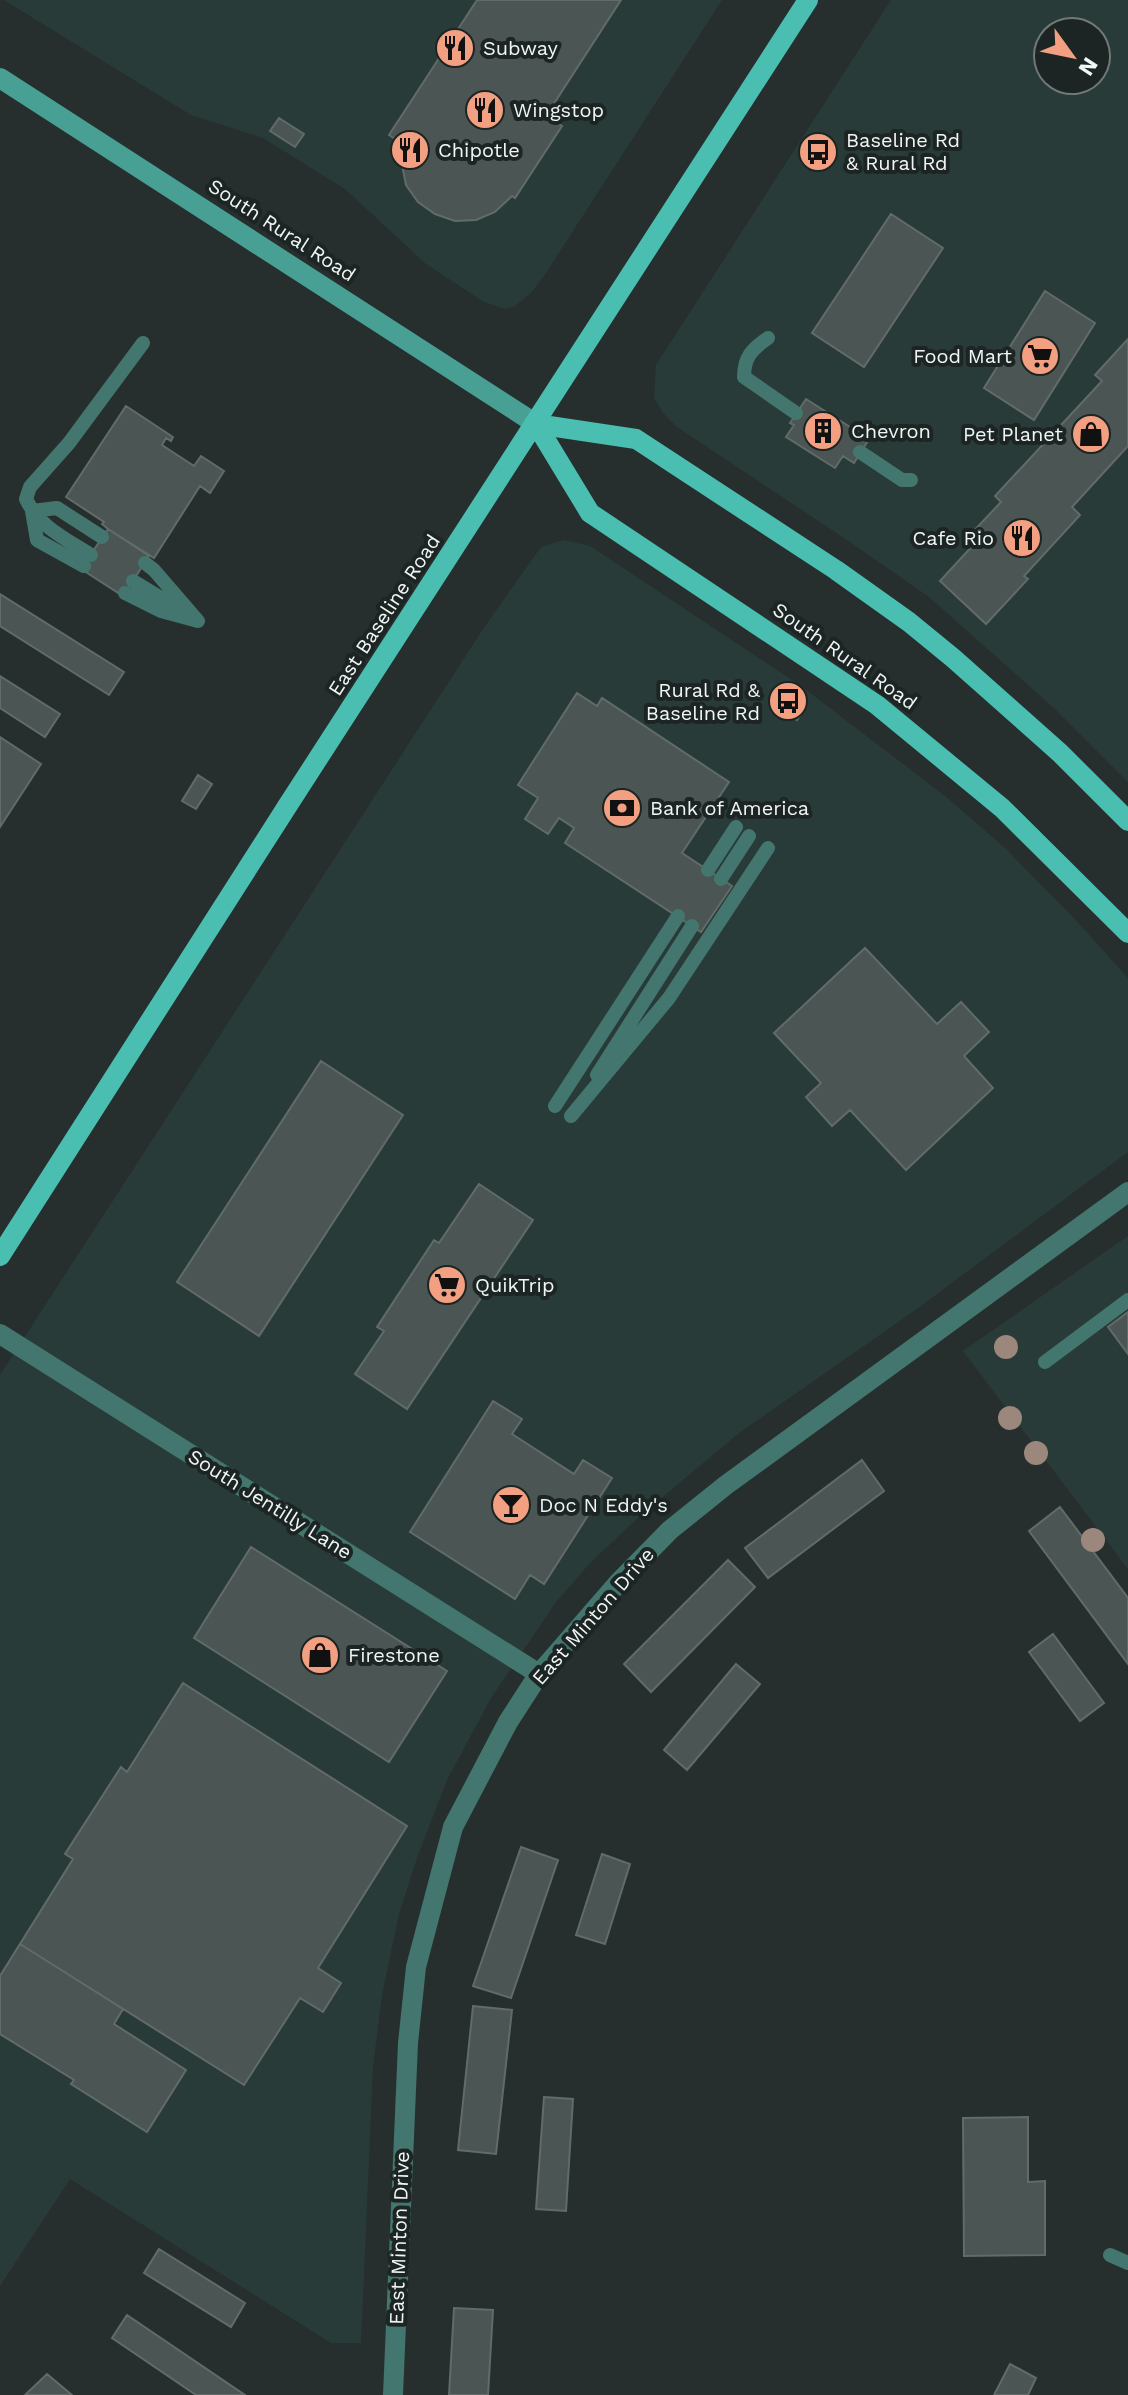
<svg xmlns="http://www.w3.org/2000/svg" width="1128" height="2395" viewBox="0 0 1128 2395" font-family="'Work Sans',sans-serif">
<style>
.built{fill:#293b38;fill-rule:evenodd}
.building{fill:#4b5553;stroke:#616b69;stroke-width:2}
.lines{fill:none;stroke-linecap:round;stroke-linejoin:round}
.lane{stroke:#43766e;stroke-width:14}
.street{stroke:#43766e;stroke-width:20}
.secondary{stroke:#489f93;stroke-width:20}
.primary{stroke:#4abeb0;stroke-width:20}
.tree{fill:#9c877d}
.labels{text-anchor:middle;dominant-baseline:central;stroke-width:8;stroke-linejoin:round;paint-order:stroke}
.poi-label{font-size:20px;fill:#f0f6f5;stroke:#1c2523;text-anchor:start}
.street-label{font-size:20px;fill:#f0f6f5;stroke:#1c2523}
</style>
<rect width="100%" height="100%" fill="#262f2d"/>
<path class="built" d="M4,0h718l-178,276 -13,17 -17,14 -9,2 -21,-7 -58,-38 -81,-75 -82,-51 -72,-23z
M891,0h237v782l-74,-74 -125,-111 -82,-57 -170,-113 -14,-14 -9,-15 2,-33zM1048,32h48v48h-48z
M563,540l27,6 211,140 144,110 59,51 68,69 56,62v174l-214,159 -175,122 -99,83 -49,46 -35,40 -65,96 -44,82 -30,78 -18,56 -17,81 -9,71 -12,277h-30l-261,-164 -70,107v-911l485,-749 56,-79z
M1128,1236v333l-165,-218z"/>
<path class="building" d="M477,0h144l-75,116 16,10 -47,72 -3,-2 -17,16 -19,8 -21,1 -20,-7 -17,-12 -12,-17 -4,-20 1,-21 -14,-9z
M279,118l25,16 -9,13 -25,-16z
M821,134l12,8 -16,24 -13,-7z
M891,214l52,34 -79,119 -52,-34z
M1045,291l50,32 -61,97 -50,-32z
M1128,339v107l-56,61 8,8 -56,61 4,3 -42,45 -46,-43 36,-39 -7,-6 32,-34 -6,-6 107,-115 -7,-6z
M806,399l63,40 -15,24 -11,-7 -8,12 -49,-31 8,-12 -4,-2z
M126,406l47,31 -2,4 -5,-3 -4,7 32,21 7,-10 23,15 -14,22 -10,-7 -46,72 -46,-29 -6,-5 2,-2 -38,-25z
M108,529l41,27 -26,40 -42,-27z
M0,594l124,78 -15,23 -109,-69z
M0,676l60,38 -15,23 -45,-29z
M781,689l25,18 -9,13 -25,-18z
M577,693l20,13 5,-8 127,84 -47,71 50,33 -31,46 -136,-89 9,-15 -15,-10 -11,16 -23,-15 13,-21 -20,-13z
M0,737l41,27 -41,63z
M198,775l14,9 -16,25 -14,-8z
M865,948l72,76 24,-22 28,30 -25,24 29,32 -87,82 -56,-60 -18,16 -26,-29 15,-14 -47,-50z
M321,1061l82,54 -144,221 -82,-54z
M479,1184l54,36 -126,189 -52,-35 29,-43 -7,-4 57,-87 5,3z
M1128,1312v42l-20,-27z
M493,1401l29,18 -10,15 62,40 9,-14 29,18 -68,106 -14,-9 -15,24 -105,-67z
M862,1460l22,31 -116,87 -23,-30z
M1060,1507l68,91v66l-99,-133z
M251,1547l196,124 -58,91 -195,-124z
M728,1560l27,27 -104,105 -27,-28z
M1053,1634l51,69 -24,18 -51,-69z
M736,1664l24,20 -73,86 -23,-20z
M183,1683l224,143 -89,142 23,15 -18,29 -23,-14 -56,87 -224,-141 53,-85 -8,-5 56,-87 6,5z
M521,1847l37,13 -47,138 -38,-12z
M602,1854l28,10 -25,80 -29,-9z
M20,1944l103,65 -9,15 72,46 -39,62 -76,-48 3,-4 -74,-46v-58z
M473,2006l39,4 -16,144 -38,-4z
M544,2097l29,2 -7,112 -30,-2z
M1028,2117v65l17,-1v74l-81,1 -1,-138z
M159,2249l86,54 -14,24 -87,-54z
M454,2308l39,2 -5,85h-39z
M127,2315l118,80h-49l-84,-57z
M1010,2364l26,14 -8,17h-34z
M47,2374l25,21h-47z"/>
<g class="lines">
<path class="lane" d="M768,338c-16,11 -24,19 -24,39l52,36
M860,452l42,28h9
M91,555c-25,-16 -52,-28 -65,-56l4,-12 39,-44 74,-100
M145,563l9,7 44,51
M84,566l-47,-26 -5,-29 25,-3 45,29
M133,581l51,31
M125,593l36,18 37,10
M708,870l28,-43
M721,879l28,-43
M597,1075l95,-149
M555,1106l123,-190
M571,1116l98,-118 99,-150
M1045,1362l83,-62
M1110,2255l18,8"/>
<path class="street" d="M0,1334l539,340
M393,2395l15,-352 8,-76 37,-140 55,-105 31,-48 79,-91 52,-53 56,-45 402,-293"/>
<path class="secondary" d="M0,78l536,346"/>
<path class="primary" d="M536,424l54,89 287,192 125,103 126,125
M536,424l100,15 200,131 73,52 44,36 107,95 68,68
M0,1256l288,-451 520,-805"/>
</g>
<g class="tree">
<circle cx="1006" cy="1347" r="12"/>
<circle cx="1010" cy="1418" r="12"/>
<circle cx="1036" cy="1453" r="12"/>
<circle cx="1093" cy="1540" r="12"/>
</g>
<defs>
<g id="restaurant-disc" transform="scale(2)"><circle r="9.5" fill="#f2a081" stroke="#1c2523"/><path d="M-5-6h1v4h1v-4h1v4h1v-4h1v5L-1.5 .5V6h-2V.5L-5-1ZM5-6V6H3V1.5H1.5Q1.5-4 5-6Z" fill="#111"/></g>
<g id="bus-disc" transform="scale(2)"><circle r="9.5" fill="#f2a081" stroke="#1c2523"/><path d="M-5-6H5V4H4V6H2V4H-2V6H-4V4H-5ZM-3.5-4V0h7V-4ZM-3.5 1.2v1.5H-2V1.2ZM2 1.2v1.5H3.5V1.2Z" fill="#111"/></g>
<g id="supermarket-disc" transform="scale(2)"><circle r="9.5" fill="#f2a081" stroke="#1c2523"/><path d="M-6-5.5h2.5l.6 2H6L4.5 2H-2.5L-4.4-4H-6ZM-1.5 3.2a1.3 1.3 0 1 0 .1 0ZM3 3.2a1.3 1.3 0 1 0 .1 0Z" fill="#111"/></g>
<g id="building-disc" transform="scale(2)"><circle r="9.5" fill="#f2a081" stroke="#1c2523"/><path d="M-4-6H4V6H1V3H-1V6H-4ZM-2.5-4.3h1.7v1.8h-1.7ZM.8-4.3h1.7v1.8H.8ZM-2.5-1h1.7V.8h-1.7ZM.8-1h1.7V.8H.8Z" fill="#111"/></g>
<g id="shop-disc" transform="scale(2)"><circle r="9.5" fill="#f2a081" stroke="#1c2523"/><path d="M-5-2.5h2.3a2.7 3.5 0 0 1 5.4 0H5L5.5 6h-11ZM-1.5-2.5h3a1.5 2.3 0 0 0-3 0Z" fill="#111"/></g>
<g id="bank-disc" transform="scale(2)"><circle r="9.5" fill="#f2a081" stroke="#1c2523"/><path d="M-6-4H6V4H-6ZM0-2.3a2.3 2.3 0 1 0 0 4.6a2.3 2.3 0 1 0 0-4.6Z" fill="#111"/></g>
<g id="bar-disc" transform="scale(2)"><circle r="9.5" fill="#f2a081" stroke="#1c2523"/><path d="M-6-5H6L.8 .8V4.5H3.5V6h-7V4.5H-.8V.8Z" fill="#111"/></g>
</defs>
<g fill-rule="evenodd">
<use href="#restaurant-disc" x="455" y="48"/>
<use href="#restaurant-disc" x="485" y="110"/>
<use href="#restaurant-disc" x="410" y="150"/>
<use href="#bus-disc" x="818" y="152"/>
<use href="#supermarket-disc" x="1040" y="356"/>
<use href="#building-disc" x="823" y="431"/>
<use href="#shop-disc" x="1091" y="434"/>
<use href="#restaurant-disc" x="1022" y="538"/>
<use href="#bus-disc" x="788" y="701"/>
<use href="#bank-disc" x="622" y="808"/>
<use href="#supermarket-disc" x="447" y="1285"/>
<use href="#bar-disc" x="511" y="1505"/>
<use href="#shop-disc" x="320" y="1655"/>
</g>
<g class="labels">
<g class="poi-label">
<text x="483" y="48">Subway</text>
<text x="513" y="110">Wingstop</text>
<text x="846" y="140">Baseline Rd<tspan x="846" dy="23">&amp; Rural Rd</tspan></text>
<text x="438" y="150">Chipotle</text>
<text x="1012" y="356" text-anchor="end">Food Mart</text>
<text x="851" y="431">Chevron</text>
<text x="1063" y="434" text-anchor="end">Pet Planet</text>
<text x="994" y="538" text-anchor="end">Cafe Rio</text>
<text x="760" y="690" text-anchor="end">Rural Rd &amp;<tspan x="760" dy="23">Baseline Rd</tspan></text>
<text x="650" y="808">Bank of America</text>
<text x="475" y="1285">QuikTrip</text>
<text x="539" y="1505">Doc N Eddy's</text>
<text x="348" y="1655">Firestone</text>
</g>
<g class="street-label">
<text transform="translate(282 230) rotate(33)">South Rural Road</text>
<text transform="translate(384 615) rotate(-57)">East Baseline Road</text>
<text transform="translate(845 656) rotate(35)">South Rural Road</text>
<text transform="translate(270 1504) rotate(32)">South Jentilly Lane</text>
<text transform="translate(593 1616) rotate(-49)">East Minton Drive</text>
<text transform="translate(399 2238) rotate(-88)">East Minton Drive</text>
</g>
</g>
<g transform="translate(1072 56) rotate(123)"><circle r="38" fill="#1c2523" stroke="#717977" stroke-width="2"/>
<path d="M0-6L14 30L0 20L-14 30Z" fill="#f2a081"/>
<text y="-12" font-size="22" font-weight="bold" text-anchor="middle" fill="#f0f6f5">N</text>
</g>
</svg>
